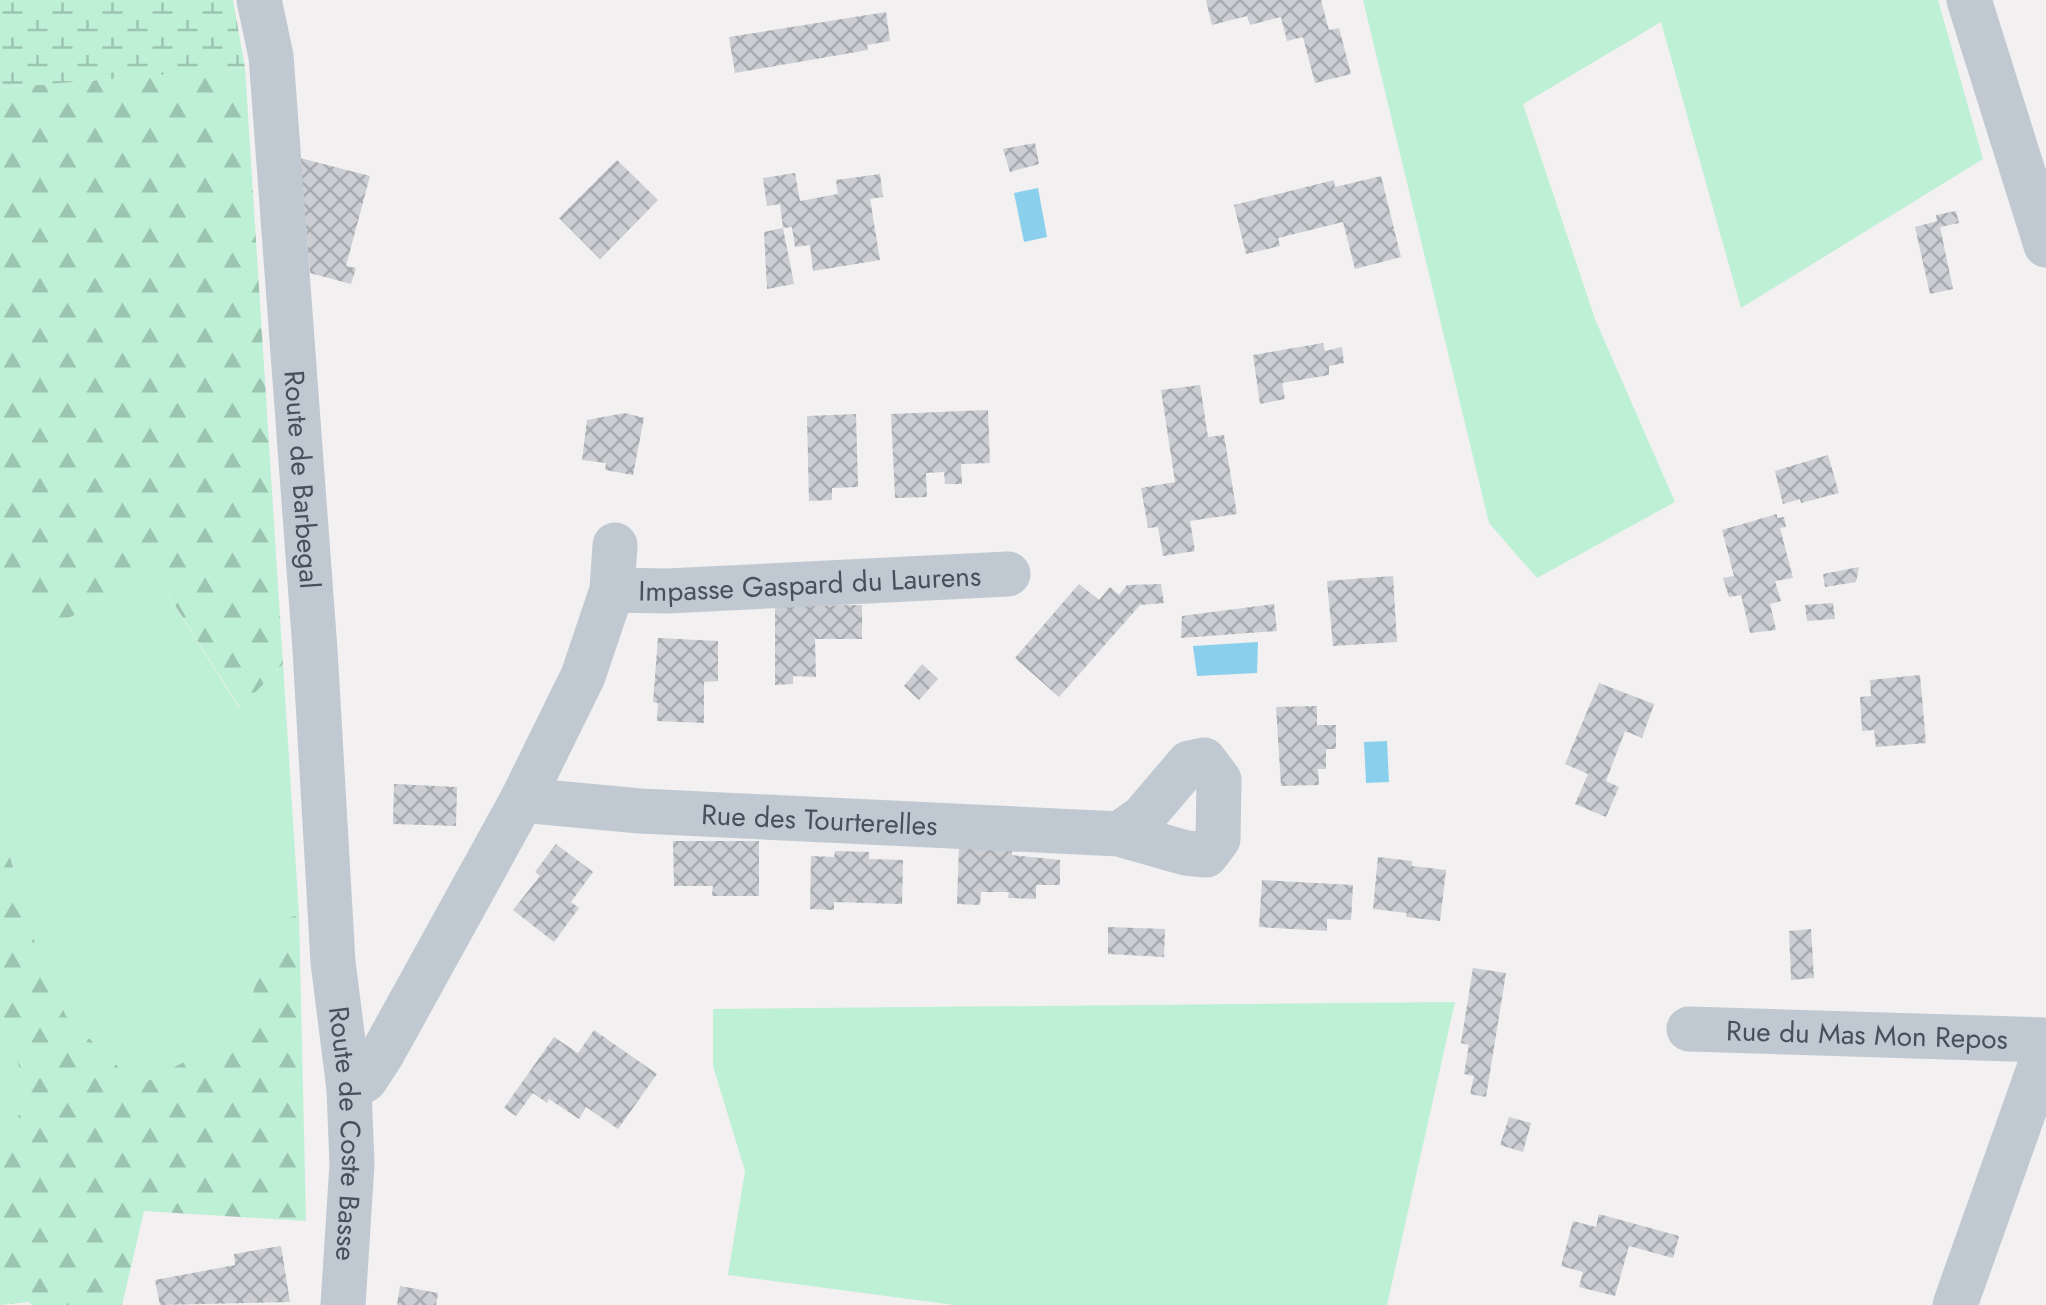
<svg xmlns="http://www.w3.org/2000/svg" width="2046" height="1305" viewBox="0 0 2046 1305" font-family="Jost,sans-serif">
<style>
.green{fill:#bef0d6}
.forest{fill:url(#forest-firs)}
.wetland{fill:url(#wetland-marsh)}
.water{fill:#8ad0ed}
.building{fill:url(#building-cross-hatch)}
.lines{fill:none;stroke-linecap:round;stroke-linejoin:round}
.minor{stroke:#c0c9d2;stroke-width:45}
.labels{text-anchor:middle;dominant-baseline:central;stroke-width:10;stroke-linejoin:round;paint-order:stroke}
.street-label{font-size:28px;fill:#47515e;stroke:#fff}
</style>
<defs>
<pattern id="forest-firs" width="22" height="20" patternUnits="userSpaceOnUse" patternTransform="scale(2.5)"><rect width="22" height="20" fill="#bef0d6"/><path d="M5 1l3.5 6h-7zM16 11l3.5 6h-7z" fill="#9cc5b1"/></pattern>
<pattern id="wetland-marsh" width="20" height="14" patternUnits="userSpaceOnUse" patternTransform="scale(2.5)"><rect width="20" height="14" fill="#bef0d6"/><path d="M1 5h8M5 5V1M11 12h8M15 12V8" fill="none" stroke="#9cc5b1"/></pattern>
<pattern id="building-cross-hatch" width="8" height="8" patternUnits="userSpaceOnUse" patternTransform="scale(2.5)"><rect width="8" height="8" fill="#ccced4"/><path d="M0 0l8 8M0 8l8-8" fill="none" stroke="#a7aaaf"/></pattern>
</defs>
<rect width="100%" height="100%" fill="#f2f0f0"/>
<path class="green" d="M1363,0h575l45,159 -242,149 -80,-286 -138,82 72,215 80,183 -138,76 -48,-55z
M145,558l94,150 44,-44 16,251 -24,6 -34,111 -103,54 -72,-70 -29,-66 -31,-107 -6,2v-265l50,46 43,-19z
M1455,1002l-68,303h-433l-226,-30 17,-104 -32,-105v-57z
M0,1007l29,91 -29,50z"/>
<path class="forest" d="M245,68l38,596 -43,44 -95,-150 -52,49 -43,19 -50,-46v-492z
M6,843l31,107 29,66 72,70 103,-54 34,-111 24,-6 7,306 -162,-10 -22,94h-90l-3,-3 -29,3v-157l29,-50 -29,-91v-162z"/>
<path class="wetland" d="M0,0h233l12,68 -245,20z"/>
<path class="water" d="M1038,188l9,49 -23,5 -10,-49z
M1258,642l-1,31 -60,3 -4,-30z
M1387,741l2,41 -23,1 -2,-41z"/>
<path class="building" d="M1206,0h115l8,30 10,-2 12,46 -36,9 -12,-46 -16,4 -6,-24 -31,8 -3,-9 -35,9z
M886,12l4,29 -23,4 1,5 -133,23 -6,-36z
M1035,143l4,21 -29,8 -7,-23z
M300,158l70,18 -24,90 10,2 -5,16 -41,-11z
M617,160l41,40 -58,59 -41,-41z
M795,173l5,28 38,-7 -2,-14 44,-6 3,23 -13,2 10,61 -67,11 -3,-26 -15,2 -3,-20 -9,1 11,56 -27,5 -3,-57 19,-4 -3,-24 -13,2 -4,-28z
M1381,176l20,81 -46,12 -12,-47 -65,16 2,8 -34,8 -12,-49 100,-25 1,7z
M1956,211l3,12 -19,4 13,62 -23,5 -15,-67 22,-6 -1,-6z
M1323,343l2,8 17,-4 2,16 -15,3v9l-47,8 3,16 -25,5 -7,-49z
M1200,385l8,52 16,-2 13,79 -47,7 5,30 -32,5 -5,-29 -10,1 -7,-40 34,-6 -14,-92z
M988,410l2,53 -29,1 1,20h-17l-1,-12 -18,1 1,24 -32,1 -4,-84z
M625,413l19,5 -11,57 -28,-5 1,-7 -24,-3 5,-40z
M856,414l2,73 -26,1v12l-23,1 -2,-85z
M1828,455l11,38 -38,10 -1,-4 -17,5 -8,-33z
M1777,514v4l7,-1 2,10 -6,1 13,50 -18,3 6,20 -11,3 6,26 -26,3 -9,-38 -12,2 -6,-19 11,-2 -12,-46z
M1859,567l-3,15 -31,5 -2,-13z
M1393,576l4,66 -64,4 -6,-65z
M1079,584l20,16 11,-13 9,8 8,-10 34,-1 3,19 -24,2 -81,92 -44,-39z
M1833,603l2,16 -28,2 -2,-16z
M1274,604l3,27 -96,7 1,-22z
M862,605v34h-47l1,38 -23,-1v8l-18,1v-79z
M658,638l60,3v40l-14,1v41l-47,-2 1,-18 -5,-1z
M922,664l16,15 -19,21 -15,-14z
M1920,675l6,68 -50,4 -2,-17 -12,1 -2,-34 11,-1 -1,-16z
M1599,683l55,21 -12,34 -17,-7 -19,50 13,6 -13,30 -31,-13 13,-30 -23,-10z
M1317,706v19h19v24h-10v20h-8l1,16 -38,1 -5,-79z
M394,784l63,3 -1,39 -63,-2z
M673,841h86v55h-47l1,-10h-39z
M556,844l37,28 -22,30 8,6 -25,34 -41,-32 27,-34 -5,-4z
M959,847l53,2v6l48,5v25h-24v14l-28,-1 1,-6h-28l-1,13 -23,-1z
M835,851l34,1v7l34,1 -1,44 -68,-2v8l-24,-1 1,-53 23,1z
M1378,857l34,4v5l34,4 -6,51 -34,-4 1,-4 -34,-4z
M1262,880l91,5 -2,35 -24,-1v12l-68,-4z
M1108,927l57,2 -1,28 -56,-3z
M1811,929l3,49 -23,2 -2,-49z
M1473,968l33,5 -20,124 -16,-3 4,-18 -10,-2 5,-29 -8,-2z
M594,1030l63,44 -39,55 -32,-22 -7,12 -30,-20 -2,4 -14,-10 -17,23 -12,-8 50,-71 24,16z
M1509,1117l22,6 -8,29 -23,-7z
M1599,1214l80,22 -6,22 -44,-12 -14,50 -36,-9 4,-15 -22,-6 12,-45 23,6z
M281,1246l9,56 -130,3 -5,-25 80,-15 -1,-11z
M400,1286l38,7 -2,12h-39z"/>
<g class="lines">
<g class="minor">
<path id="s1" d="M259,0l12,56 44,594 18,312 16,127 3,75 -9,141"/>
<path d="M1969,0l77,245"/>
<path id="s2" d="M612,590l55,1 341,-17"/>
<path id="s3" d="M522,800l118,11 479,23 67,19 20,2 12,-16 1,-59 -15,-20 -15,3 -46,54 -24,17"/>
<path id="s4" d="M1689,1029l357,11"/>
<path d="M349,1089l16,-9 17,-26 140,-254 61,-124 29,-86 3,-45"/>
<path d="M1955,1305l91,-256"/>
</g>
</g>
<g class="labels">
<g class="street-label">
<text stroke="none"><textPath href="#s1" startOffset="482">Route de Barbegal</textPath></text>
<text stroke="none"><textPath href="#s2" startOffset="198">Impasse Gaspard du Laurens</textPath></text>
<text stroke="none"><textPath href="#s3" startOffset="298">Rue des Tourterelles</textPath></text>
<text stroke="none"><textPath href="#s4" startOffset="178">Rue du Mas Mon Repos</textPath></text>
<text stroke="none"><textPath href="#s1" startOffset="1138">Route de Coste Basse</textPath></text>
</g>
</g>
</svg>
